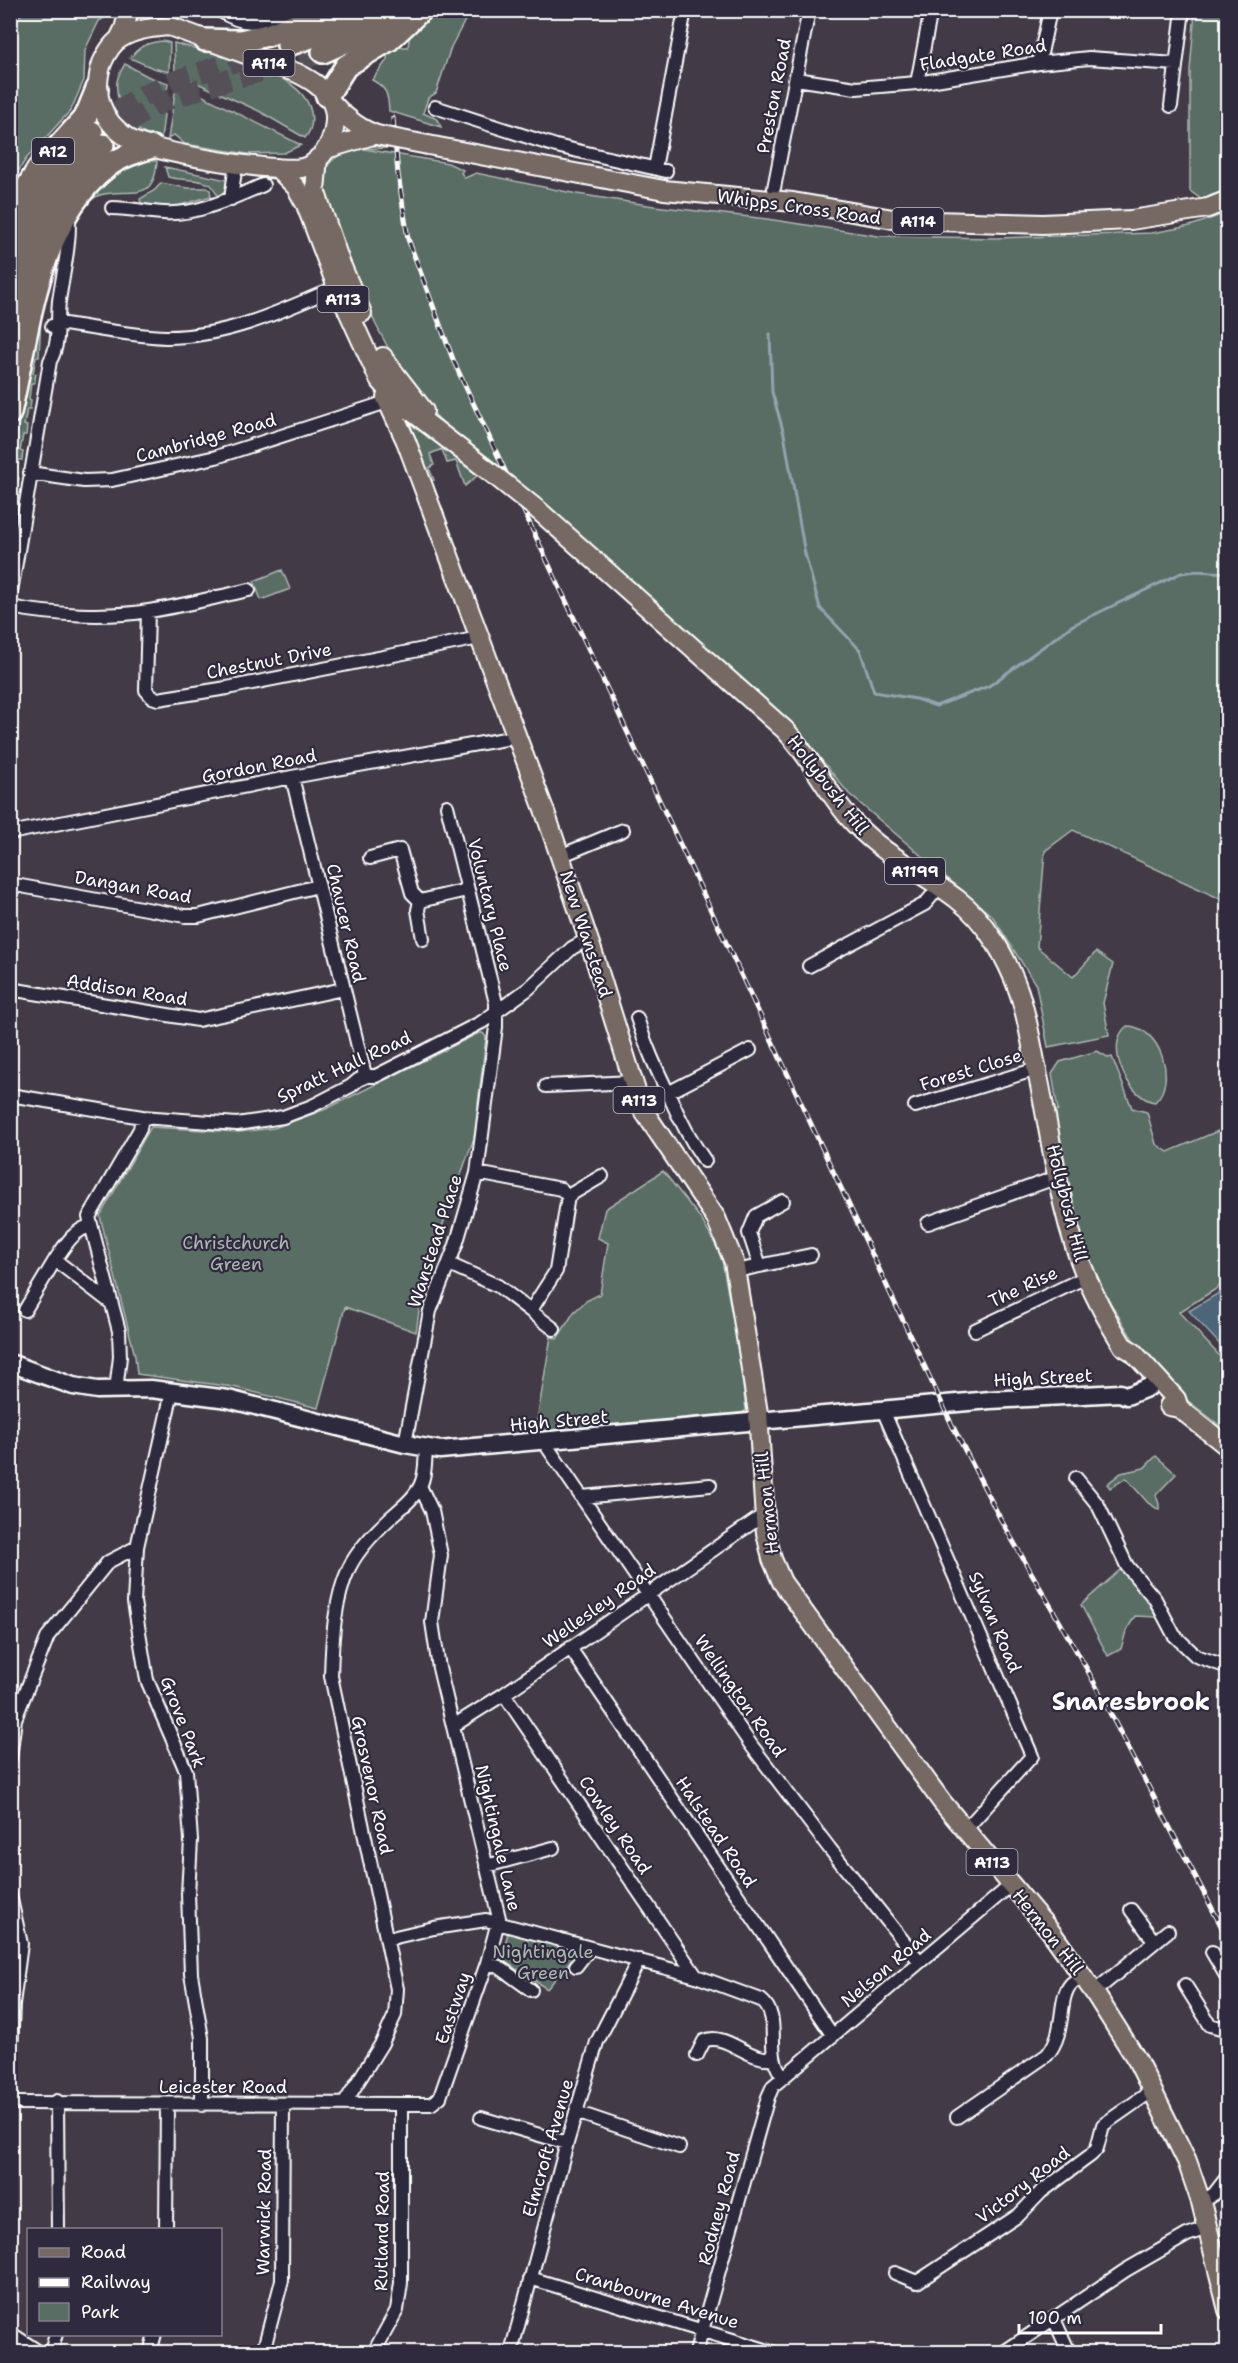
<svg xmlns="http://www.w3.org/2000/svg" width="1238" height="2363" viewBox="0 0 1238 2363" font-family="'Shantell Sans',sans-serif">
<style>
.green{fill:#5a6d65;stroke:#acb6b2;stroke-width:1.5}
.water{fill:#4d6578;stroke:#94a3ae;stroke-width:1.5}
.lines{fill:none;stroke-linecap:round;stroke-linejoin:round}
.stream{stroke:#94a3ae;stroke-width:3}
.highway-tunnel{stroke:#554f59;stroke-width:21;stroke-dasharray:21 10;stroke-linecap:butt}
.street-casing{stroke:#fff;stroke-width:16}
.secondary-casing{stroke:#fff;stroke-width:21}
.primary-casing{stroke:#fff;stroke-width:22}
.highway-casing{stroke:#fff;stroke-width:26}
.street{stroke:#2f2a3d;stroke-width:12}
.secondary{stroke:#2f2a3d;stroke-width:16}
.primary{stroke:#766964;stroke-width:18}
.highway{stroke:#766964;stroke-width:21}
.rail-casing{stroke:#fff;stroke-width:5}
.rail{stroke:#2f2a3d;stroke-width:3;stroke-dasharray:9;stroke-linecap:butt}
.primary-bridge-casing{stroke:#fff;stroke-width:22;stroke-linecap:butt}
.primary-bridge{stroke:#766964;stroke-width:18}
.labels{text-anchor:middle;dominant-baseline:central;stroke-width:4.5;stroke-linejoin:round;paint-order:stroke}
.shield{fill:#2f2a3d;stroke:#c1bfc5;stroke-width:1.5}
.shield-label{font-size:16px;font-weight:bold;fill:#fff}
.street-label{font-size:18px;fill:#fff;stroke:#2f2a3d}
.park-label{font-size:18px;fill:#acb6b2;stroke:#2f2a3d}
.district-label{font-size:24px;font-weight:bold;fill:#fff;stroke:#2f2a3d}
</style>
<rect width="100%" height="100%" fill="#423b47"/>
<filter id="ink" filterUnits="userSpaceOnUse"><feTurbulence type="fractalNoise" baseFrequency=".0167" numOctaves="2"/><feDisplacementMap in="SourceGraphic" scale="12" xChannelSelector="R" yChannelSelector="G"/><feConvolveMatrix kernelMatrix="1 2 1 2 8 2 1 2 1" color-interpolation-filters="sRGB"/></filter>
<g filter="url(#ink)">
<path class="green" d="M29,11h86l-16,10 -14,29 -1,30 -13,30 -45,49 -15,24v-164z
M432,11h38l-19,36 -15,46 -8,5 -5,15 14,6 4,8 -52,-16c-1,-17 -2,-23 -17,-31l15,-20 1,-13h20l2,-14z
M1195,11h33l-1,179 -26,9 -11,-8v-121z
M164,41l6,2 -1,29 -16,-4 -23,-10c9,-12 18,-16 34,-17z
M174,43c36,10 129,26 137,69 2,10 1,18 -6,26l-46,-27 -84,-38z
M125,64l24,13 19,6 -7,56c-26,-2 -47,-34 -44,-58 1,-6 5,-12 8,-17z
M176,86l21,7 104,52 -17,8 -36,1 -63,-10 -11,-9 -6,4z
M367,145l21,3 -24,1 84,14 15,7 -2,3 4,5 11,-5 101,21 77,12 113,13 111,17 119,2 155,-5 38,-7 37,-13v689l-154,-72 -28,21 -8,96 36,30 23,-25 17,12 -10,39 6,32 -61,12 -12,-62 -43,-68 -144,-123 -42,-52 -34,-35 -212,-187 -119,-98 -32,-33 -34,-64 -32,-75 -24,-71c10,-24 24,-27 47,-34z
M135,160l22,1c-3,46 -29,25 -57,34 -6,2 -11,7 -16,11l23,-31z
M165,167l62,13c1,8 -2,12 -9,16 -3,-4 -4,-9 -7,-11 -10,-7 -30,-4 -43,-8z
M161,183l26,5h20l3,2 1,6 -40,12 -30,-5 -1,-4 15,-9z
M41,317l-2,40h-3l-3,16 3,1 -2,9h-3l-2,16 2,1 -1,9h-3l-3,16 3,1 -1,9h-3l-3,16 3,1 -1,8h-4l-2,17 3,1 -2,9h-3l-3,16 3,1 -1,8h-2v-52z
M414,421l64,54 -13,11 -9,-25 -9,2 -5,-14 -12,5 4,11 -5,3 5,12 -3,1 -21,-58z
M282,570l8,19 -29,11 -7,-19z
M1127,1026c33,0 51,55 28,76 -27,-3 -52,-58 -28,-76z
M479,1033h4l3,4 -12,101 -50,139 -8,55 -71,-25 -27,101 -85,-21 -96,-13 -2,-18 -35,-140 51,-89 88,5 35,-4 52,-19z
M1097,1051l12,7 3,-1 20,51 15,4 9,32 12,8 50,-21h9v151l-48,30 48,52v67l-49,-38 -41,-47 -44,-71 -12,-35 -16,-66 -10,-63 3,-1 -6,-36 8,-12z
M663,1171l38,48 20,36 18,98 7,57 -5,4 -206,19 16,-97 6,3 17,-27 12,-11 14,-7 8,-51 -10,-5 7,-29z
M1156,1456l20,18 -20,21 3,9v6l-11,-7 -22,-25 -16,10 -3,-4 14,-11 23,-5z
M1121,1569c14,14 27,30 35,48l-21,-1 -9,15 -5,18 -13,7 -27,-51z
M508,1933l66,16 1,6 -28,34 -46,-30z"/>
<path class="water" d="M1227,1288v64l-38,-41z"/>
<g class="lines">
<path class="stream" d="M770,334l2,58 12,42 21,120 15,54 40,42 14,42 42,7 20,7 53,-20 84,-61 108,-52 15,-2 32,2"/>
<path class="highway-tunnel" d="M92,132c58,-55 124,-61 196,-87
M103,145l36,-30 25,-14 63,-21 64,-16 32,-12"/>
<g class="street-casing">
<path id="street" d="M219,10c28,19 40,12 69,0
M1039,63l11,-53
M796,79l60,9 61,-5 122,-20 50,-5 87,6
M917,83l14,-73
M1171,106l12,-96
M435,107l121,39 110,25
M655,168l30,-158
M774,188l35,-178
M231,199l5,-35
M112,208c18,0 34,4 52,5 34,2 68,-15 99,-28
M52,326l13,-2c34,5 67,12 101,13 62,0 116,-26 171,-50
M30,473l54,8 28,-1 104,-23 171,-55
M10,598l40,-237c10,-16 7,-41 9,-60 4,-28 11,-55 10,-84
M10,607c43,8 96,11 139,4 34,-5 67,-14 100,-21
M148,611l-2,79 6,7 6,2 69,-11 252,-50
M292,777l72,294 3,5
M10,833l282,-56 213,-38 10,-4
M560,856l63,-26
M370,858l30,-8 12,43 8,8 47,-11
M10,884l175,32h13l120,-30
M420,901l-2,9 5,29
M809,966l116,-62 15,-18
M10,989l188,31 145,-31
M637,1018c9,29 19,50 32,77 10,23 21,45 36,66
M546,1086l87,-4
M10,1095l132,22 95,7 46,-7 29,-11 39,-20 7,-6 9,-4h9l106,-54 46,-33 44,-41 16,-9
M915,1106l122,-37
M641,1107l109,-57
M477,1173l84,16 7,7 -12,75 -25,39
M568,1196l34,-20
M928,1223l130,-46
M91,1226c-17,3 -27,21 -36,34l56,43
M449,1264l49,22 56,43
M760,1266l-11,-33 7,-17 27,-15
M736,1271l75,-16
M25,1310l30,-50
M975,1330l111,-53
M116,1390l4,-33 -1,-26 -30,-114 51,-88 2,-12
M172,1392l-35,155 -3,55 13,78 39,91 5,69 -3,54 3,80 11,64v67
M885,1410l1,7 146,339 -67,74
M544,1442l207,303 79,104 90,113
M405,1444l25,-133 26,-66 21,-72 19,-146v-24l-49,-197
M1076,1478l22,27 29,61 28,33 19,36 22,21 32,11
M582,1497l128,-12
M570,1648l263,388
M504,1694l192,282
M453,1726l51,-32 261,-180
M10,1758l5,-39 33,-83 60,-74 29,-15
M486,1866l67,-18
M10,1895l11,49 -8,60 -3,74
M1131,1910l23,31
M387,1939l47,-11 52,-8 210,56 65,24c23,18 1,55 23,77
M1212,1952l16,27
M487,1963l12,4 32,23
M576,1966l14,-18
M1185,1985l25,40 18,5
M1094,1992l74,-61
M697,2055l7,-14c21,-10 45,21 69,17
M57,2101l1,129
M10,2103l391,1h30l9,-7 47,-134 12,-45 -60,-250 -7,-46 9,-67 -9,-44 -12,-25
M344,2104l38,-61 13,-28 2,-26 -66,-313c1,-36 3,-75 18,-108 9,-19 26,-36 41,-50 11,-10 25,-20 31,-34 5,-11 4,-23 5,-36
M576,2112l103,35
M957,2117l90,-62c20,-23 10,-56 24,-71 3,-3 8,-6 11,-8
M481,2118l86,25
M1201,2202l13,-8 14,-18
M166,2230l1,-126
M895,2273l22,9 102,-67 22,-23 50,-37 6,-7 6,-23 50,-35
M530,2278l242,74
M1054,2319l15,33
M10,2333l29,19
M51,2352l5,-18
M150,2352l5,-18
M263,2352l19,-72 1,-175
M374,2352l23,-42 4,-27v-179
M511,2352l56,-209 30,-101 42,-82
M696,2352l72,-255 5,-11 238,-201
M1004,2352l122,-82 61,-35 20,-7"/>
</g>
<g class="secondary-casing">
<path id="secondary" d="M10,1363l63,23 24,4 54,-1 77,10 177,45 35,6 550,-50 130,-7 7,3 22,-9 8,-7"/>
</g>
<g class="primary-casing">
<path id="primary" d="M169,26l128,47c14,7 26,14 34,28 12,23 -4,62 -29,67 -25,5 -154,-16 -174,-30 -27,-17 -36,-45 -26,-75 4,-9 10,-20 19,-25 14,-9 31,-10 48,-12z
M119,39l5,-10 5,-19
M332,103c12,14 31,29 49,33
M428,145l236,45 129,12 106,18 144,4 88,-4 77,-12 20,-8
M326,149l47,-14
M318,158l-3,32 25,72 22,51
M277,168l19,19 10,18 31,82 42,92 18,21 97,75
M383,357l4,17 1,15 -2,9 20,43 139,371 50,147 46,148 75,111 18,44 24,151 8,120 6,26 10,23 160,220 109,130 43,60 43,68 50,101 14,41 27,108
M386,362l38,49
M538,510l247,220c27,28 43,66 70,94 30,32 68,49 102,75 29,22 50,59 62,93 9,27 13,56 19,84 14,65 22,142 49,202 10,24 23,47 36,68l10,6 43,47 3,9
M1169,1406l10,2 49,39"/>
</g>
<g class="highway-casing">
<path id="highway" d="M205,40l35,1 28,-6 62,-25
M288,45l48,-17 30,-18
M323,52l40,-18 32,-24
M327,96l19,-30 43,-26 32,-30
M10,215l28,-46 48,-53 11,-27
M10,256c16,-50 45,-88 82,-124
M10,329c16,-80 38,-125 93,-184
M10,413c19,-81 26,-190 97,-246 13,-10 29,-15 45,-20"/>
</g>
<use href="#street" class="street"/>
<use href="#secondary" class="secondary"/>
<use href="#primary" class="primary"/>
<use href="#highway" class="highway"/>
<g class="rail-casing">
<path id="rail" d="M393,118l5,56 10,65 46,123 498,1063 49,95 87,151 140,268"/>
</g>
<use href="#rail" class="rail"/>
<g class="primary-bridge-casing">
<path id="primary-bridge" d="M381,136l47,9
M494,475l44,35"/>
</g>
<use href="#primary-bridge" class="primary-bridge"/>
</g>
</g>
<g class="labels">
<g class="shield">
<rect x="243.5" y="50" width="51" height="26" rx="4.5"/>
<rect x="32" y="138" width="42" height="26" rx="4.5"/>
<rect x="892.5" y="208" width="51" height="26" rx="4.5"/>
<rect x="317.5" y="286" width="51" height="26" rx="4.5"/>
<rect x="885" y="858" width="60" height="26" rx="4.5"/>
<rect x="613.5" y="1087" width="51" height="26" rx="4.5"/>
<rect x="966.5" y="1849" width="51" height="26" rx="4.5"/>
</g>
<g class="shield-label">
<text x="269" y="63">A114</text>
<text x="53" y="151">A12</text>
<text x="918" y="221">A114</text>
<text x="343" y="299">A113</text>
<text x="915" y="871">A1199</text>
<text x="639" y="1100">A113</text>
<text x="992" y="1862">A113</text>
</g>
<g class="street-label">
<text transform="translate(983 55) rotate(-9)">Fladgate Road</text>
<text transform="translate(774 96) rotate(-79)">Preston Road</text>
<text transform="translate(799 207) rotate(8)">Whipps Cross Road</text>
<text transform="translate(206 438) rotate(-15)">Cambridge Road</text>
<text transform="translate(269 661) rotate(-11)">Chestnut Drive</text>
<text transform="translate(259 766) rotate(-11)">Gordon Road</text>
<text transform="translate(828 785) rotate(52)">Hollybush Hill</text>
<text transform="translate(133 887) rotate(10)">Dangan Road</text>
<text transform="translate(490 905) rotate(76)">Voluntary Place</text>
<text transform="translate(346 923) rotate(77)">Chaucer Road</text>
<text transform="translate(586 934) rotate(72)">New Wanstead</text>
<text transform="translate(127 990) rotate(9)">Addison Road</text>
<text transform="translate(344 1067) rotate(-25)">Spratt Hall Road</text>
<text transform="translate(971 1070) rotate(-17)">Forest Close</text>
<text transform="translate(1067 1203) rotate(76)">Hollybush Hill</text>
<text transform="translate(435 1241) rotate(-72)">Wanstead Place</text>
<text transform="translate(1023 1287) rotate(-25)">The Rise</text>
<text transform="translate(1043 1378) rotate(-3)">High Street</text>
<text transform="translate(559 1421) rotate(-5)">High Street</text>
<text transform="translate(767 1503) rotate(-96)">Hermon Hill</text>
<text transform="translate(599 1606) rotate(-35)">Wellesley Road</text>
<text transform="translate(995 1622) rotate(67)">Sylvan Road</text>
<text transform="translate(740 1696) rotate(55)">Wellington Road</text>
<text transform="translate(183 1722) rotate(69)">Grove Park</text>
<text transform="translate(372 1785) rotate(78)">Grosvenor Road</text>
<text transform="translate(615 1825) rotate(56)">Cowley Road</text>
<text transform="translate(716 1832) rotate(56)">Halstead Road</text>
<text transform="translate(498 1838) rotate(77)">Nightingale Lane</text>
<text transform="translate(1048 1932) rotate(52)">Hermon Hill</text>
<text transform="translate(886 1968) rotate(-40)">Nelson Road</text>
<text transform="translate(453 2008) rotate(-71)">Eastway</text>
<text x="223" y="2087">Leicester Road</text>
<text transform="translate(548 2148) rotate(-74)">Elmcroft Avenue</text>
<text transform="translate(1023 2185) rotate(-38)">Victory Road</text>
<text transform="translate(719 2208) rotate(-75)">Rodney Road</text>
<text transform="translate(264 2212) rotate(-89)">Warwick Road</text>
<text transform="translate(382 2231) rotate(-89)">Rutland Road</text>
<text transform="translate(657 2298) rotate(17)">Cranbourne Avenue</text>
</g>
<g class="park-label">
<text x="236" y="1243">Christchurch<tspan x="236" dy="21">Green</tspan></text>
<text x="543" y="1952">Nightingale<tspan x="543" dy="21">Green</tspan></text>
</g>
<g class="district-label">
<text x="1131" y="1702">Snaresbrook</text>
</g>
</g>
<rect width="1238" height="2363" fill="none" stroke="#2f2a3d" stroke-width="36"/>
<rect x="18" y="18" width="1202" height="2327" fill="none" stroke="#fff" stroke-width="2" filter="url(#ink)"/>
<rect x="27" y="2228" width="195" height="108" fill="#2f2a3d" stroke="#827f8b" stroke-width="1.5"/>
<rect x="39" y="2248" width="30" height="9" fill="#766964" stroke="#827f8b" stroke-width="1.5"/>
<text x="81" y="2258" font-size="18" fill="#ffffff">Road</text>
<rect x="39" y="2278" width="30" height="9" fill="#ffffff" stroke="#827f8b" stroke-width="1.5"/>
<text x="81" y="2288" font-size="18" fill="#ffffff">Railway</text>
<rect x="39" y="2303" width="30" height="18" fill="#5a6d65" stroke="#827f8b" stroke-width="1.5"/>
<text x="81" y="2318" font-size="18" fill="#ffffff">Park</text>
<path d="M1019 2324v9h142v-9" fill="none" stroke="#ffffff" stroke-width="3"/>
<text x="1028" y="2324" font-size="18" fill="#ffffff" stroke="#2f2a3d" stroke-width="4.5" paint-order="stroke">100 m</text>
</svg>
